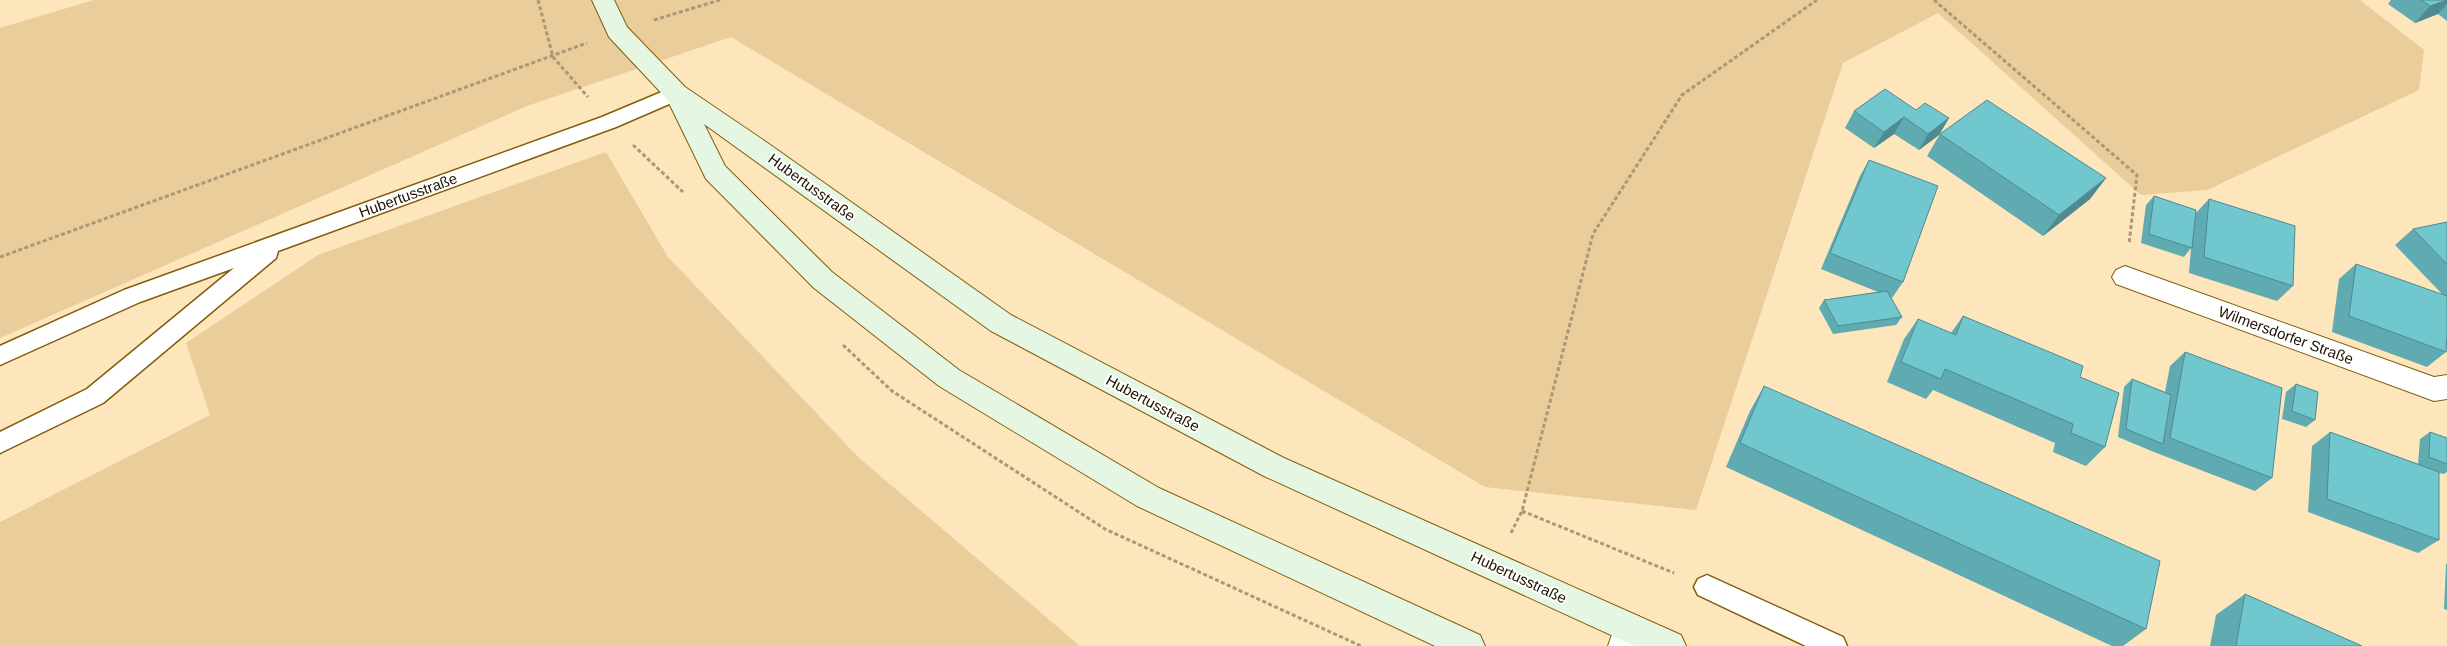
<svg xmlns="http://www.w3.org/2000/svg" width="2447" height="646" viewBox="0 0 2447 646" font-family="Arial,sans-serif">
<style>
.green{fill:#e9cd9a}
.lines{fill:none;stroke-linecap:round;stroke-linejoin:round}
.lane-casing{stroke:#815e0c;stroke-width:3}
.street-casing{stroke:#815e0c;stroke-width:2}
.secondary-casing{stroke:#815e0c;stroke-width:2}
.path{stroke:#ab9877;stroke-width:3;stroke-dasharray:4 2.5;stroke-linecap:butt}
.lane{fill:#fff;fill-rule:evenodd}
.street{fill:#fff;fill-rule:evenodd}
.secondary{fill:#e5f6e3;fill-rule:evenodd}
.wall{fill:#60abb1}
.shaded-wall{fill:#4e8b90}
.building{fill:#70c7ce;stroke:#4e8b90}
.labels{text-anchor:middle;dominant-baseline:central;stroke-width:4;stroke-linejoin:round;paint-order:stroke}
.street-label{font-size:15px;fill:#1e1300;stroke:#fff}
</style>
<rect width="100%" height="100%" fill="#fde5bc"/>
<path class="green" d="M94,0h2266l64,50 -5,40 -212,100 -66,5 -203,-182 -95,50 -147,447 -211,-23 -754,-450 -204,69 -527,232v-310z
M606,152l62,105 191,201 221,188h-1080v-124l210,-107 -24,-72 132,-88z"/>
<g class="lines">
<g class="lane-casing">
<path id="lane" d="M676,86l7,2 3,5 -3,5 -67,29 -338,124 -2,7 -173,145 -103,50v-21l87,-43 147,-121 -94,34 -140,63v-19l124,-56 478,-173z
M1707,575l136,62 4,9h-41l-108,-51 -4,-8 4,-8z"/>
</g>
<g class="street-casing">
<path id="street" d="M2125,266l309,111 13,-2v24l-13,2 -318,-117 -4,-7 4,-7z
M1629,613l11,4 5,11 -5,18h-32l10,-29z"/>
</g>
<g class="secondary-casing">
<path id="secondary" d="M592,0h22l13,27 58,60 84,57 242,171 273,143 397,177 5,11h-51l-371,-170 -273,-145 -287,-207 21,42 107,106 127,98 200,118 321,147 5,11h-50l-298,-140 -198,-120 -125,-98 -108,-109 -39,-80 -58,-62z"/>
</g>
<path class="path" d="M538,0l15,57 35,40
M1934,0l203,175 -8,69
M654,20l66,-20
M633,145l50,47
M0,257l587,-214
M843,345l49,46 213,138 256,117
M1522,511l152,62
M1511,533l11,-22 71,-277 89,-139 135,-95"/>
<use href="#lane" class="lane"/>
<use href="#street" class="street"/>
<use href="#secondary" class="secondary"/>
</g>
<path class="wall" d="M2391,0h56v21l-9,-7 -23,9 -27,-19z
M1916,110l33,8 -10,17 -20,15 -25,-16 -20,14 -29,-20 9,-17z
M1940,134l166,44 -16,21 -47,37 -116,-80z
M1869,160l34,122 -11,16 -1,-1 11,20 -6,8 -63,9 -14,-26 5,-8 54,-8 -57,-23 39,-93z
M2154,196l41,18 14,-15 84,87 -16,15 -88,-28 2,-25 -7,9 -43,-14 5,-38z
M2447,222v114l-1,16 -19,15 -95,-35 7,-53 17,-15 88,32 -49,-51 18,-16z
M1963,316l117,61 25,70 -19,19 -33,-14 2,-9 -122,-53 -7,9 -39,-17 17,-43 14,-20 33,14z
M2185,352l87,126 -17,13 -101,-39 -36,-15 6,-50 8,-8 33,13 5,-26z
M2296,384l19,36 -9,7 -24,-8 4,-27z
M1764,386l382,243 -23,17h-11l-386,-179 24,-56z
M2330,432l88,32 2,-25 10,-7 17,6v34l-3,2 -5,-1v67l-21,13 -110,-41 4,-66z
M2446,564h1v46l-3,-1z
M2245,594l117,52h-152l6,-31z"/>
<path class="shaded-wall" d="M2447,0v4l-9,10 -23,9 15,-17z
M1904,117l-10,17 -20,14 10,-16z
M1949,118l-10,17 -20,15 9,-16z
M2106,178l-16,21 -47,37 16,-21z"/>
<path class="building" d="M2421,0h26l-17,6z
M1885,89l31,21 9,-7 24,15 -21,16 -24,-17 -20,15 -30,-21z
M1987,100l119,78 -47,37 -119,-81z
M1869,160l69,26 -35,96 -73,-29z
M2154,196l42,14 -4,38 -43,-14z
M2209,199l86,27 -2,60 -89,-29z
M2447,222v42l-34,-35z
M2356,264l91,32v40l-1,16 -97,-36z
M1887,291l15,26 -64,9 -14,-26z
M1963,316l120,50 -3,11 39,16 -14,54 -34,-14 2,-9 -128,-55 -4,10 -40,-17 17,-43 38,16z
M2185,352l97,36 -10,90 -102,-40z
M2132,379l39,16 -8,49 -37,-15z
M2296,384l22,8 -3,28 -23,-9z
M1764,386l396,175 -14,68 -406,-186z
M2330,432l109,40v68l-112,-41z
M2430,432l17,6v26l-18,-7z
M2245,594l117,52h-126z"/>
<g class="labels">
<g class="street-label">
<text transform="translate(812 187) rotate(36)">Hubertusstraße</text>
<text transform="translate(408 195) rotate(-20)">Hubertusstraße</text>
<text transform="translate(2286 335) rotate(20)">Wilmersdorfer Straße</text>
<text transform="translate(1153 403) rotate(28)">Hubertusstraße</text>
<text transform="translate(1519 577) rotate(25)">Hubertusstraße</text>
</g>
</g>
</svg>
